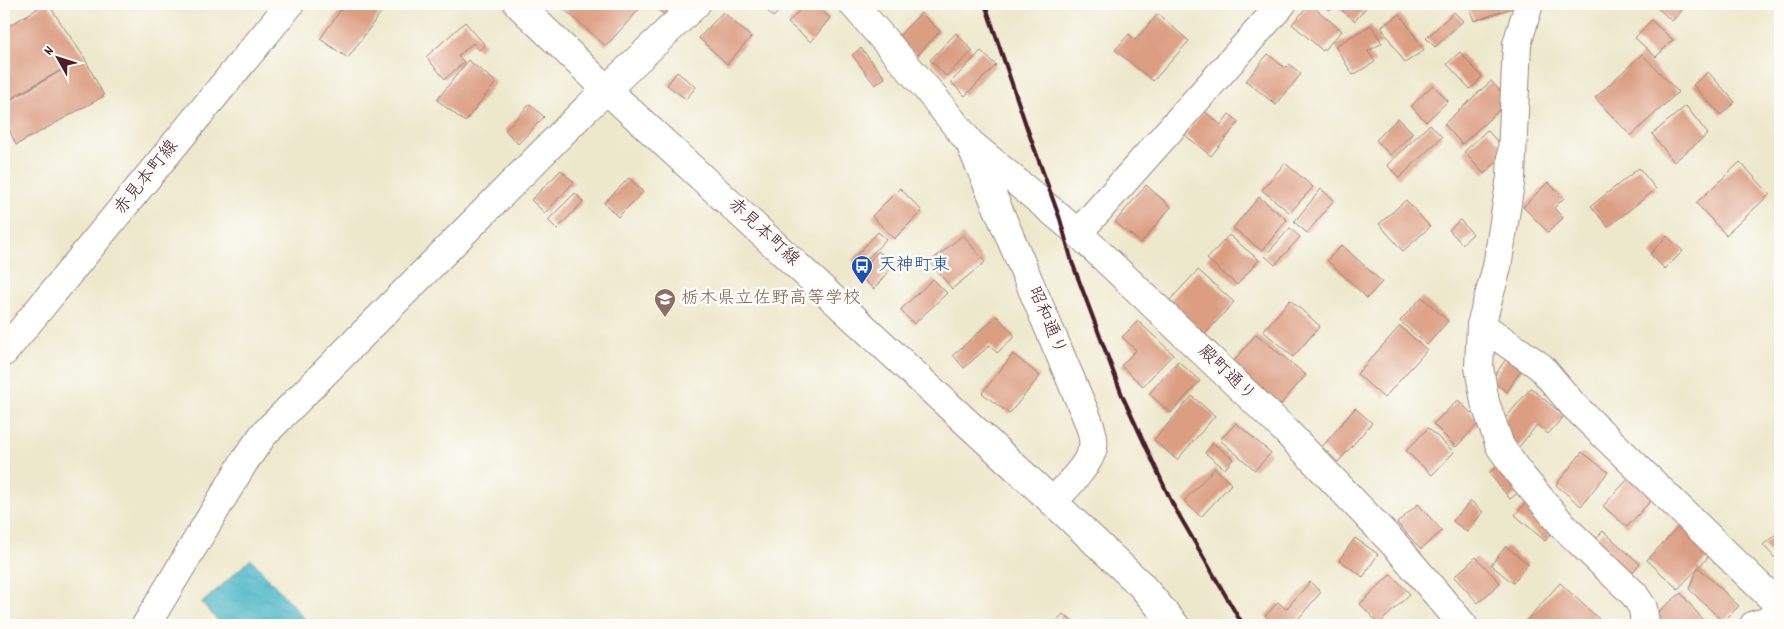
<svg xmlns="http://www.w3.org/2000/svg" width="1784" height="629" viewBox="0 0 1784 629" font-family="Dekko,'Klee One',sans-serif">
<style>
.water{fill:url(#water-ripples);stroke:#4b6b7a}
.building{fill:#dc9e83}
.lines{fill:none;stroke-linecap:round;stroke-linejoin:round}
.minor-casing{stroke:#9c847c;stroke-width:30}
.major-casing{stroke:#9c847c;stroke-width:30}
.minor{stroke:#fff;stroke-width:28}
.major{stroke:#fff;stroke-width:28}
.rail{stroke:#4a1f2b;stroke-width:4}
.labels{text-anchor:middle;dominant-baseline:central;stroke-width:5;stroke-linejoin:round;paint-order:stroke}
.street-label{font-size:18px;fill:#4a1f2b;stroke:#fdfcf7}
.transit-label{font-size:18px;fill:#164399;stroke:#fdfcf7;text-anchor:start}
.education-label{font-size:18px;fill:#785e54;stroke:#fdfcf7;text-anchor:start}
</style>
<defs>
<pattern id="water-ripples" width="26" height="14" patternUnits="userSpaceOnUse" patternTransform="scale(1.25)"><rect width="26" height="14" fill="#4cb7c8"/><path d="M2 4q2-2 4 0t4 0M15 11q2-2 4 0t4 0" fill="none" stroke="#4194a3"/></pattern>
</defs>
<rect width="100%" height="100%" fill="#fdfcf7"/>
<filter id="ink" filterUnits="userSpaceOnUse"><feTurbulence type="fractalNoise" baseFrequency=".02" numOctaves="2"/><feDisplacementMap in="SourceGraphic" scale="10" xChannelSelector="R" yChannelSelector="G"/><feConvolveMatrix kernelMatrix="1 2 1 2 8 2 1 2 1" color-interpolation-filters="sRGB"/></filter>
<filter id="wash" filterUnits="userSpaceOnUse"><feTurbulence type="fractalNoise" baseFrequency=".0096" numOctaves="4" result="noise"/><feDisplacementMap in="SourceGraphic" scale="20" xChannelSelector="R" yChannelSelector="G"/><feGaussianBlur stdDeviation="1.12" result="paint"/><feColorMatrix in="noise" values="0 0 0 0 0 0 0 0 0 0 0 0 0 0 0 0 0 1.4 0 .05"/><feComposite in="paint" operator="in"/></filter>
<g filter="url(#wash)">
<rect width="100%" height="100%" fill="#ede8cc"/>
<path class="water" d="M251,559l59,66h-88l-20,-22z"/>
<g id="blocks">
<path class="building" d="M45,4h3l36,53 20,39 -88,49 -12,-27v-14l63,-37 -49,27 -14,10v-75z
M345,4h32l7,4 -36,50 -28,-19z
M558,4h86l-38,42z
M651,4h32l-13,15z
M761,4h26l-14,13z
M805,4h9l16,14 -19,24 -23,-19z
M1310,4l32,27 -19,20 -31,-27z
M1322,4h47l-14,17 -21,-17 -4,6z
M1468,4h56l-50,17z
M1653,4h35l-16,17z
M723,12l28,25 -24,27 -28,-26z
M1454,12l9,9 -28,26 -9,-9z
M921,13l19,18 -23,25 -20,-18z
M1158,14l31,27 -36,40 -38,-31 14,-16 6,6z
M1400,14l24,36 -19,13 -24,-36z
M1651,20l22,20 -17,17 -21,-19z
M465,22l20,23 -6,5 -6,-7 -15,13 6,6 -19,17 -19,-22z
M1371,25l11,18 -14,8 7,11 -22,13 -18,-29z
M956,33l17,18 -27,25 -16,-16z
M861,48l24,30 -10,7 -23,-30z
M981,51l15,14 -31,31 -14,-14z
M1460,52l22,25 -12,12 -23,-25z
M1268,54l17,14 4,-4 12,10 -25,31 -30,-24z
M1642,54l36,38 -47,44 -36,-38z
M468,60l28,22 -31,40 -28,-22z
M677,72l19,15 -10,12 -19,-14z
M1708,72l27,30 -14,13 -28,-30z
M1491,81l18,20 -47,43 -18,-20z
M1433,85l15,16 -22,21 -15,-16z
M530,104l14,13 -26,27 -13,-14z
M1686,106l22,28 -34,28 -22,-28z
M1204,111l17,14 8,-11 10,8 -28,34 -26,-21z
M1398,118l15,15 -23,22 -14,-15z
M1430,124l12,13 -43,41 -12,-13z
M1487,130l20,22 -23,22 -20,-22z
M1740,162l30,32 -44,41 -30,-32z
M1285,163l28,24 -23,26 -28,-23z
M1639,168l17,21 -48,38 -17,-21z
M561,170l13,12 -29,31 -14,-13z
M629,178l14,14 -25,25 -14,-14z
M1548,182l16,16 -10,10 9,10 -15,14 -25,-25z
M1146,185l25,22 -30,36 -26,-21z
M900,188l22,23 -28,28 -22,-23z
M1321,189l13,11 -27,33 -13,-11z
M575,193l8,9 -26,27 -9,-9z
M1259,197l28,23 -25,31 -29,-23z
M1406,200l24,27 -27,24 -24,-27z
M1460,220l13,14 -11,10 -13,-14z
M1290,228l10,9 -25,28 -10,-9z
M878,232l8,7 -26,28 -8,-7z
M963,235l22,27 -33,27 -22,-27z
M1229,235l30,25 -22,25 -30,-26z
M1667,236l16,15 -18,18 -15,-15z
M1342,245l40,37 -15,16 -40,-38z
M878,251l16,13 -20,25 -16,-14z
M1198,270l36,32 -29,32 -36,-33z
M933,279l14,14 -33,31 -14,-14z
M1422,297l26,24 -21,24 -27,-24z
M1290,300l30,26 -27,31 -30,-26z
M997,316l18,20 -18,17 -7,-8 -26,23 -11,-13z
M1138,321l35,33 -30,32 -22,-20 15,-16 -14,-13z
M1400,326l27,24 -43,48 -27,-24z
M1256,334l50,41 -26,30 -49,-40z
M1013,354l27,22 -31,38 -27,-21z
M1508,356l15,11 -16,25 -16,-11z
M1178,361l22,20 -29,32 -22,-19z
M1531,388l33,28 -16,18 -11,-9 -19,23 -22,-19z
M1192,396l23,20 -38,44 -23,-20z
M1458,400l22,22 -24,25 -23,-23z
M1355,408l17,15 -34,39 -16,-15z
M1236,423l35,30 -16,17 -35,-30z
M1428,428l26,24 -22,23 -26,-24z
M1213,443l20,16 -8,10 -20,-16z
M1582,452l26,20 -27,34 -25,-21z
M1504,460l22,26 -16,13 -21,-26z
M1215,468l16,16 -30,33 -17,-16z
M1630,477l23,21 -26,29 -24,-21z
M1471,501l12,11 -16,20 -14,-11z
M1527,501l30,25 -12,15 -30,-26z
M1418,504l24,27 -21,18 -24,-26z
M1681,524l31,29 -34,36 -31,-29z
M1603,531l37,33 -13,14 -37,-33z
M1780,531v22l-5,5 -12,-13z
M1355,538l23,16 -15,23 -24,-17z
M1506,546l22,18 -15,19 -22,-18z
M1476,557l24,26 -22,20 -24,-26z
M1698,567l41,39 -16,16 -34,-33z
M1391,574l19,20 -31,30 -19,-20z
M1310,582l11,10 -28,33h-17l-11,-9 13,-14 8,7z
M1560,583l39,36 -5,6h-72z
M1681,593l26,32h-55l1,-9z
M1063,614l13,11h-23z"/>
</g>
</g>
<g filter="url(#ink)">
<use href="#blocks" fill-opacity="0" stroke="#9c847c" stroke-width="1"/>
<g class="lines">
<g class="minor-casing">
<path id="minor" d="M853,4l74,85 43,54 115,270c4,10 10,23 8,34 -3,18 -28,41 -40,55
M1529,4l-12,40 -6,133 -14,90 -16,58 -2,42 6,35 15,44 18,26 47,56 69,66 9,14 2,17
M970,143l108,90 205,195 114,119 66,78
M1078,233l204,-229
M1481,325l60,42 32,38 207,201
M146,625l98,-163 19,-27 323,-326 110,-105
M1754,625l12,-3 14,-11"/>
</g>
<g class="major-casing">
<path id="major" d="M518,4l89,86 446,412 88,83 34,40
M4,352l286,-348"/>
</g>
<use href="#minor" class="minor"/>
<use href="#major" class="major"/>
<path class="rail" d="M985,4l42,124 33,91 12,43 50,133 50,108 66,114 7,8"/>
</g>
</g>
<defs>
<g id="bus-pin" transform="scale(1.125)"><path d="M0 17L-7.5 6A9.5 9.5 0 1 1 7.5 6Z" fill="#1a4fb4" stroke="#fdfcf7"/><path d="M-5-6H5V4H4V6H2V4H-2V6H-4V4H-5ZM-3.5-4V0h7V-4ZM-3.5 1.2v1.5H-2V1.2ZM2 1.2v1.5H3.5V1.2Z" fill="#fff"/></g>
<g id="school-pin" transform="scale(1.125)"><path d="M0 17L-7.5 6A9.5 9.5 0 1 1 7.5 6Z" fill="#8d6e63" stroke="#fdfcf7"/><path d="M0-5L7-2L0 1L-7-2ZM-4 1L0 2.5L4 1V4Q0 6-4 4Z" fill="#fff"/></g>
</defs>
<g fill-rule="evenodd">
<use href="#bus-pin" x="862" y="266"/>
<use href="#school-pin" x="665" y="299"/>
</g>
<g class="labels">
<g class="street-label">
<text transform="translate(147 178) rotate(-51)">赤見本町線</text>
<text transform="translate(763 233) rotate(43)">赤見本町線</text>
<text transform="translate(1046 321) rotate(67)">昭和通り</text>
<text transform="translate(1226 374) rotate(44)">殿町通り</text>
</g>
<g class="transit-label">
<text x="878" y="266">天神町東</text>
</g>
<g class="education-label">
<text x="681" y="299">栃木県立佐野高等学校</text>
</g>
</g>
<rect width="1784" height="629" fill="none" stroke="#fdfcf7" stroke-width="20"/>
<g transform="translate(58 58) rotate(309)" stroke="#fdfcf7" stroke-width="4" paint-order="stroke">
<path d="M0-4L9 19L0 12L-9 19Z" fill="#4a1f2b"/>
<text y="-8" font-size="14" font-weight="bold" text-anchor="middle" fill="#4a1f2b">N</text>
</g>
</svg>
